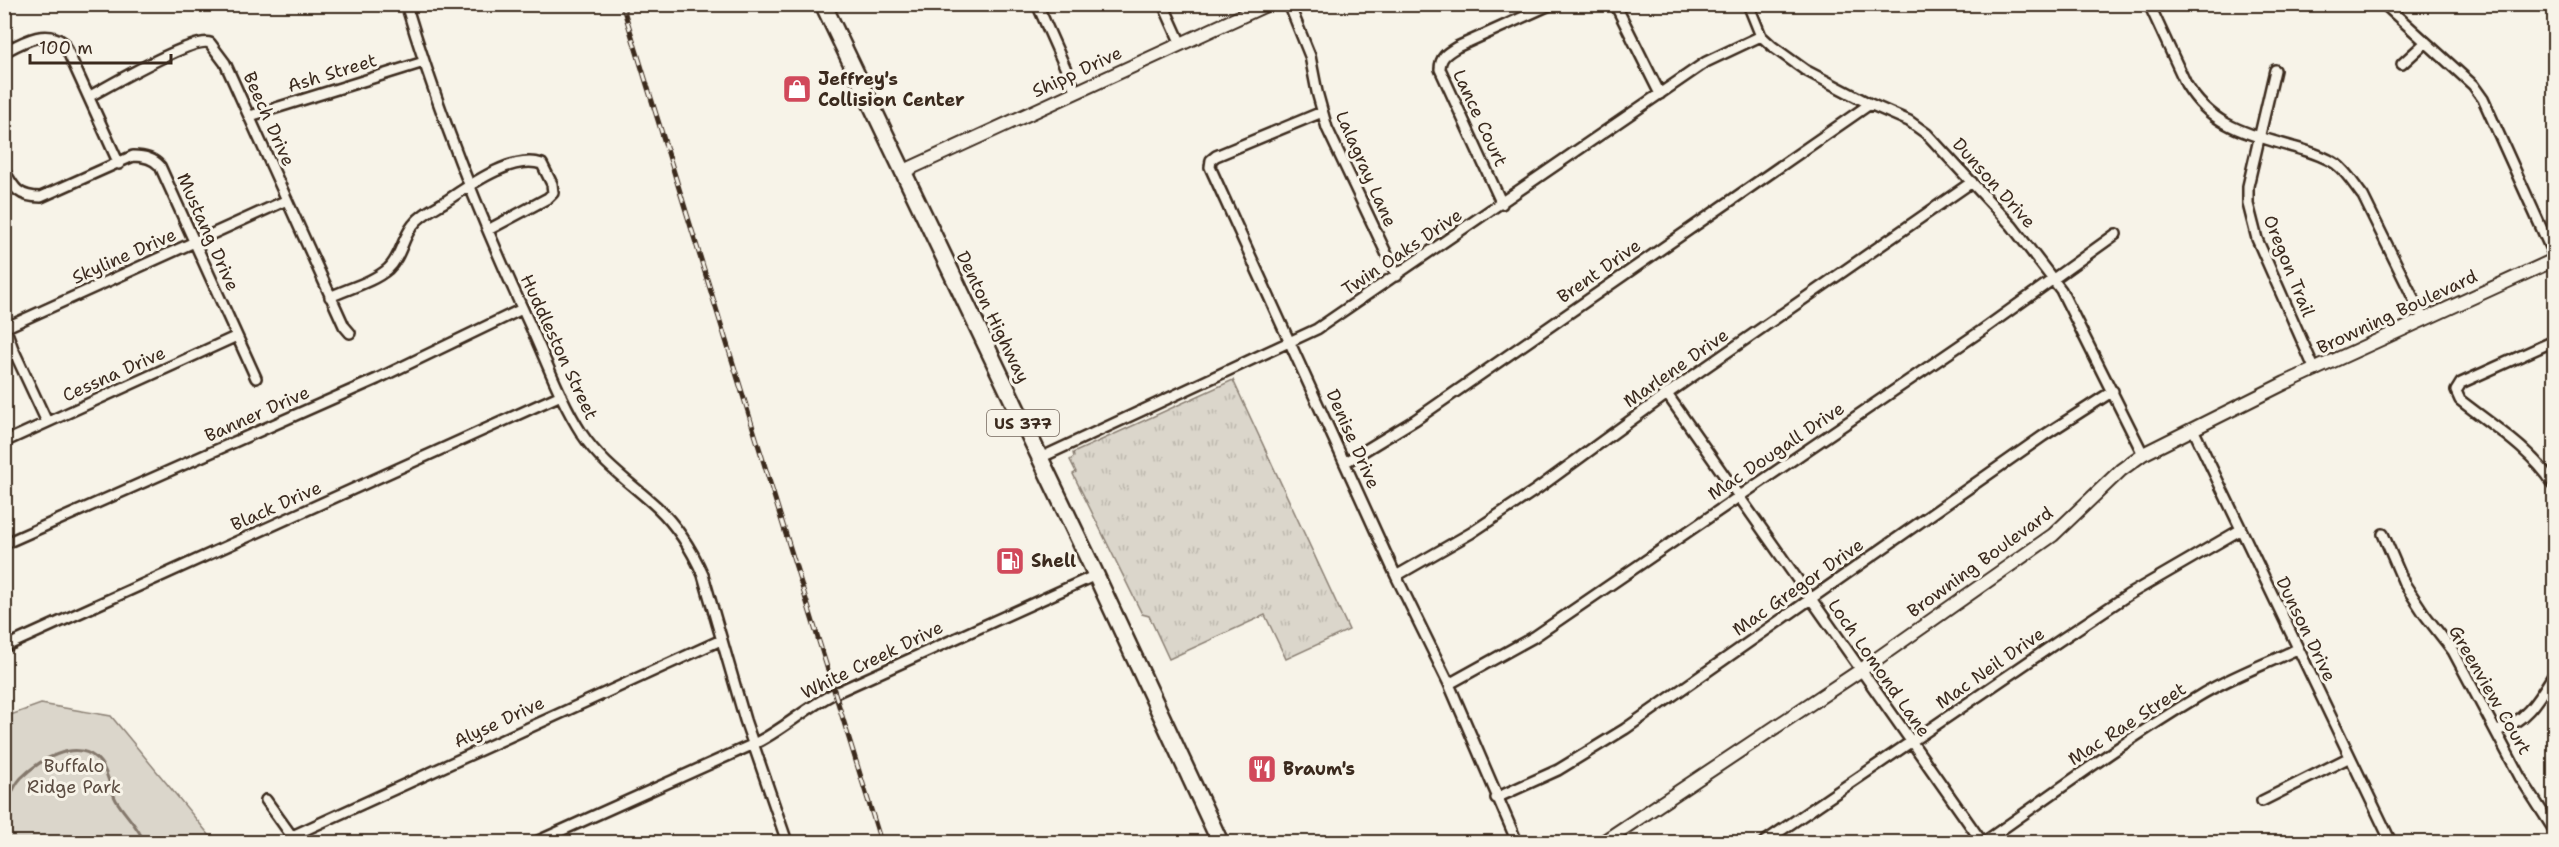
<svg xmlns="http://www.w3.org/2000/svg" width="2559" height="847" viewBox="0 0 2559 847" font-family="'Shantell Sans',sans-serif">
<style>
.grass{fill:url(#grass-tufts);stroke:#8b8074;stroke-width:1.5}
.green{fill:#dbd6cb;stroke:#8b8074;stroke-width:1.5}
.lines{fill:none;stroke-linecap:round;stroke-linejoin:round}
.stream{stroke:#84786c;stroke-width:3}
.minor-casing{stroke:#3b2a1e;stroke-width:14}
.tertiary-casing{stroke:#3b2a1e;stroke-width:16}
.primary-casing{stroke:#3b2a1e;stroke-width:20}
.minor{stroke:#f7f3e8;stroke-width:9}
.tertiary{stroke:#f7f3e8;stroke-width:12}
.primary{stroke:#f7f3e8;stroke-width:15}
.rail-casing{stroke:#3b2a1e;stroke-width:5}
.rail{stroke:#f7f3e8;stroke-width:3;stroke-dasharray:9;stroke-linecap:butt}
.labels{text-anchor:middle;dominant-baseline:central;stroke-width:6;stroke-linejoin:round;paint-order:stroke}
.shield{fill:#f7f3e8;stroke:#73665b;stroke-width:1.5}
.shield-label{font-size:16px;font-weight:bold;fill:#3b2a1e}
.street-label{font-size:18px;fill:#3b2a1e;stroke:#f7f3e8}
.poi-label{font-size:18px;font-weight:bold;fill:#3b2a1e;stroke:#f7f3e8;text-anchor:start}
.park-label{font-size:18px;fill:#5b4c41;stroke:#f7f3e8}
</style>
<defs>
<pattern id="grass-tufts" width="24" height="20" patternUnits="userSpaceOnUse" patternTransform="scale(1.5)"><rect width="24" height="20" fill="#dbd6cb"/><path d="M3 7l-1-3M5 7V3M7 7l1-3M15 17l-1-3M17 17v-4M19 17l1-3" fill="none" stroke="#bdb8ae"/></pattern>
</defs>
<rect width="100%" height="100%" fill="#f7f3e8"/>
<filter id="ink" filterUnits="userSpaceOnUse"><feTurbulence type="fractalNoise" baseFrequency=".0167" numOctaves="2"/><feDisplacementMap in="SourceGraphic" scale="12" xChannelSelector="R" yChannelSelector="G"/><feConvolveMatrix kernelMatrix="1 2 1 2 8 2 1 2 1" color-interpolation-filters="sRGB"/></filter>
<g filter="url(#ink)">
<path class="grass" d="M1233,380l116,250 -63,29 -21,-44 -96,44 -20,-43 -7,-2 -69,-140 3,-2 -6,-12 4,-3 -1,-4z"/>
<path class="green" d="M41,704l70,12 104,126h-210v-125z"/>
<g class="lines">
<path class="stream" d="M4,821c3,-15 7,-32 17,-43 17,-17 53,-39 75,-20 12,10 13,29 20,42 8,14 23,27 28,42
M4,834l3,8"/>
<g class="minor-casing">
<path id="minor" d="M406,4c33,110 75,216 123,319 17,37 31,77 53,111 19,29 50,50 75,73 19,18 35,43 46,68l42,145 42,122
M1037,4l39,88
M1163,4l18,40
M1289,4l21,52 7,36 10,36 70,148
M1615,4l45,90
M1748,4l13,32 12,11 32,23 65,34 39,17 18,13 85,92 49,64 82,164
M2149,4l37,80c27,44 61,49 107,63 15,4 31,9 43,17 11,8 19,22 27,32l61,124
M2384,4l89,81 10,14 71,157
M4,52c19,-10 42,-24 60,-9l55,121
M2402,64l24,-22
M2275,70l-27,116v18l9,35 58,131
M90,96c19,-10 104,-60 120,-53l15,20 119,263 6,7
M1322,112l-106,44 -5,4 -1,7 186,409 53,108 68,158
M250,116l174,-54
M4,170c10,19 15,27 37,27l92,-41c11,0 20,2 27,10l96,212
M1502,204l-62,-135c0,-12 7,-16 17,-22l95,-43
M330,297c19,-9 43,-15 58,-28 13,-12 14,-30 25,-44 8,-11 22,-17 33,-24 24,-16 66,-47 96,-37l10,20 1,9 -5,5 -60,32
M4,324l9,25 34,73
M7,327l280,-127
M2554,341l-93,42 -5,8 4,9c33,26 72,50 94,85
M1667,394l315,448
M2193,429l198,413
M4,442l233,-106
M1040,458l277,-129 389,-267 55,-26
M1346,462l69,-42 455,-316
M2383,534l21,49 21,32 28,36 67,126 34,53
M4,544l373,-165 145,-70
M1396,576l75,-43 66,-44 130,-95 305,-212
M4,647l557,-252
M1449,684l85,-47 447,-306 135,-97
M2497,731c29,-9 42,-33 57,-57
M1496,798l62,-28 67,-41 418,-293 70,-45
M266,800l30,42
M2262,801l88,-44
M292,836l429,-196
M536,842l218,-98c29,-14 51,-36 81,-51l261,-118
M1764,842l295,-201 69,-46 112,-65
M1984,842c70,-49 140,-101 215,-146 31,-19 65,-31 98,-47"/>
</g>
<g class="tertiary-casing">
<path id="tertiary" d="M902,172l366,-168
M1603,842l258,-172 192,-135 68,-65 22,-16 142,-71 269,-123"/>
</g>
<g class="primary-casing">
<path id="primary" d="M823,4l273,571 124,267"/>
</g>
<use href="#minor" class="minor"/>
<use href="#tertiary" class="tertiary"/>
<use href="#primary" class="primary"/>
<g class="rail-casing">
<path id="rail" d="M622,4l259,838"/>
</g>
<use href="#rail" class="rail"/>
</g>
</g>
<defs>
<g id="shop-square" transform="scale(1.5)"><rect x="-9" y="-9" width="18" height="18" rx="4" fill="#d1495b" stroke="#f7f3e8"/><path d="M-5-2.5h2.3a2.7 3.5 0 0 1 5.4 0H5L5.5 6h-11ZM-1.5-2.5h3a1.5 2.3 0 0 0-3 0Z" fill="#fff"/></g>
<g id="fuel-square" transform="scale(1.5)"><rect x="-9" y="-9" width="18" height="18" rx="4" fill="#d1495b" stroke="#f7f3e8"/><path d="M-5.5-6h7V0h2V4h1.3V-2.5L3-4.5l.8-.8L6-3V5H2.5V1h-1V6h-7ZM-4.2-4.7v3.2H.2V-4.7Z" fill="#fff"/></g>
<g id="restaurant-square" transform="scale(1.5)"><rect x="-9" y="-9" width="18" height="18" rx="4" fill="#d1495b" stroke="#f7f3e8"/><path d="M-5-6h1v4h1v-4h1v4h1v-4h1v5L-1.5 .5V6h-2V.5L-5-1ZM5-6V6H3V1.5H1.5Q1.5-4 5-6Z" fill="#fff"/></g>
</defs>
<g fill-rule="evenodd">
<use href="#shop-square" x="797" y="89"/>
<use href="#fuel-square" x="1010" y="561"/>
<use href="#restaurant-square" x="1262" y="769"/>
</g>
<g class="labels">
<rect class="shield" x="987" y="410" width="72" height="26" rx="4.5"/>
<g class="shield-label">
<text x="1023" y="423">US 377</text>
</g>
<g class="street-label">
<text transform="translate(1077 72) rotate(-25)">Shipp Drive</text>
<text transform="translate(332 73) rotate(-17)">Ash Street</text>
<text transform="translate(1480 118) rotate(65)">Lance Court</text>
<text transform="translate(269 119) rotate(66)">Beech Drive</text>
<text transform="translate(1366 169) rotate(66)">Lalagray Lane</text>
<text transform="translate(1994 183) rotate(48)">Dunson Drive</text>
<text transform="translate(208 232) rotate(66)">Mustang Drive</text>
<text transform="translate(1402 252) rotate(-34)">Twin Oaks Drive</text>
<text transform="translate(124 256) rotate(-24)">Skyline Drive</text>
<text transform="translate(2289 266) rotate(68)">Oregon Trail</text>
<text transform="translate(1599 271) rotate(-35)">Brent Drive</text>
<text transform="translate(2397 312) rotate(-25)">Browning Boulevard</text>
<text transform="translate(993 317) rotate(64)">Denton Highway</text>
<text transform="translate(559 347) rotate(65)">Huddleston Street</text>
<text transform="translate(1676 368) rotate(-35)">Marlene Drive</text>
<text transform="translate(114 374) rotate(-24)">Cessna Drive</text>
<text transform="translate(257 414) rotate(-24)">Banner Drive</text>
<text transform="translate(1353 439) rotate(66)">Denise Drive</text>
<text transform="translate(1776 451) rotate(-34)">Mac Dougall Drive</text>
<text transform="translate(276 506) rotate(-24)">Black Drive</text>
<text transform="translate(1980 562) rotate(-36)">Browning Boulevard</text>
<text transform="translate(1798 587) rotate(-35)">Mac Gregor Drive</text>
<text transform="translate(2306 629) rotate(64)">Dunson Drive</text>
<text transform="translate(872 660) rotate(-26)">White Creek Drive</text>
<text transform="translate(1879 668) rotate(55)">Loch Lomond Lane</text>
<text transform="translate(1990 668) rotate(-35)">Mac Neil Drive</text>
<text transform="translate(2490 690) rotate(60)">Greenview Court</text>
<text transform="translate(499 722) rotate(-25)">Alyse Drive</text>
<text transform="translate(2127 724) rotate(-33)">Mac Rae Street</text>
</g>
<g class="poi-label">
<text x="818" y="79">Jeffrey's<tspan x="818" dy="21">Collision Center</tspan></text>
<text x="1031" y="561">Shell</text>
<text x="1283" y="769">Braum's</text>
</g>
<g class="park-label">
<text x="74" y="766">Buffalo<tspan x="74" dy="21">Ridge Park</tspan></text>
</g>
</g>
<rect width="2559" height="847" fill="none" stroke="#f7f3e8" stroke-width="24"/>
<rect x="12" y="12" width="2535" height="823" fill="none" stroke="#3b2a1e" stroke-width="2" filter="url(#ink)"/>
<path d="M30 54v9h141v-9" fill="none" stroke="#3b2a1e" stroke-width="3"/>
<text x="39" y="54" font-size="18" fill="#3b2a1e" stroke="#f7f3e8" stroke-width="4.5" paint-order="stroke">100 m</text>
</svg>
